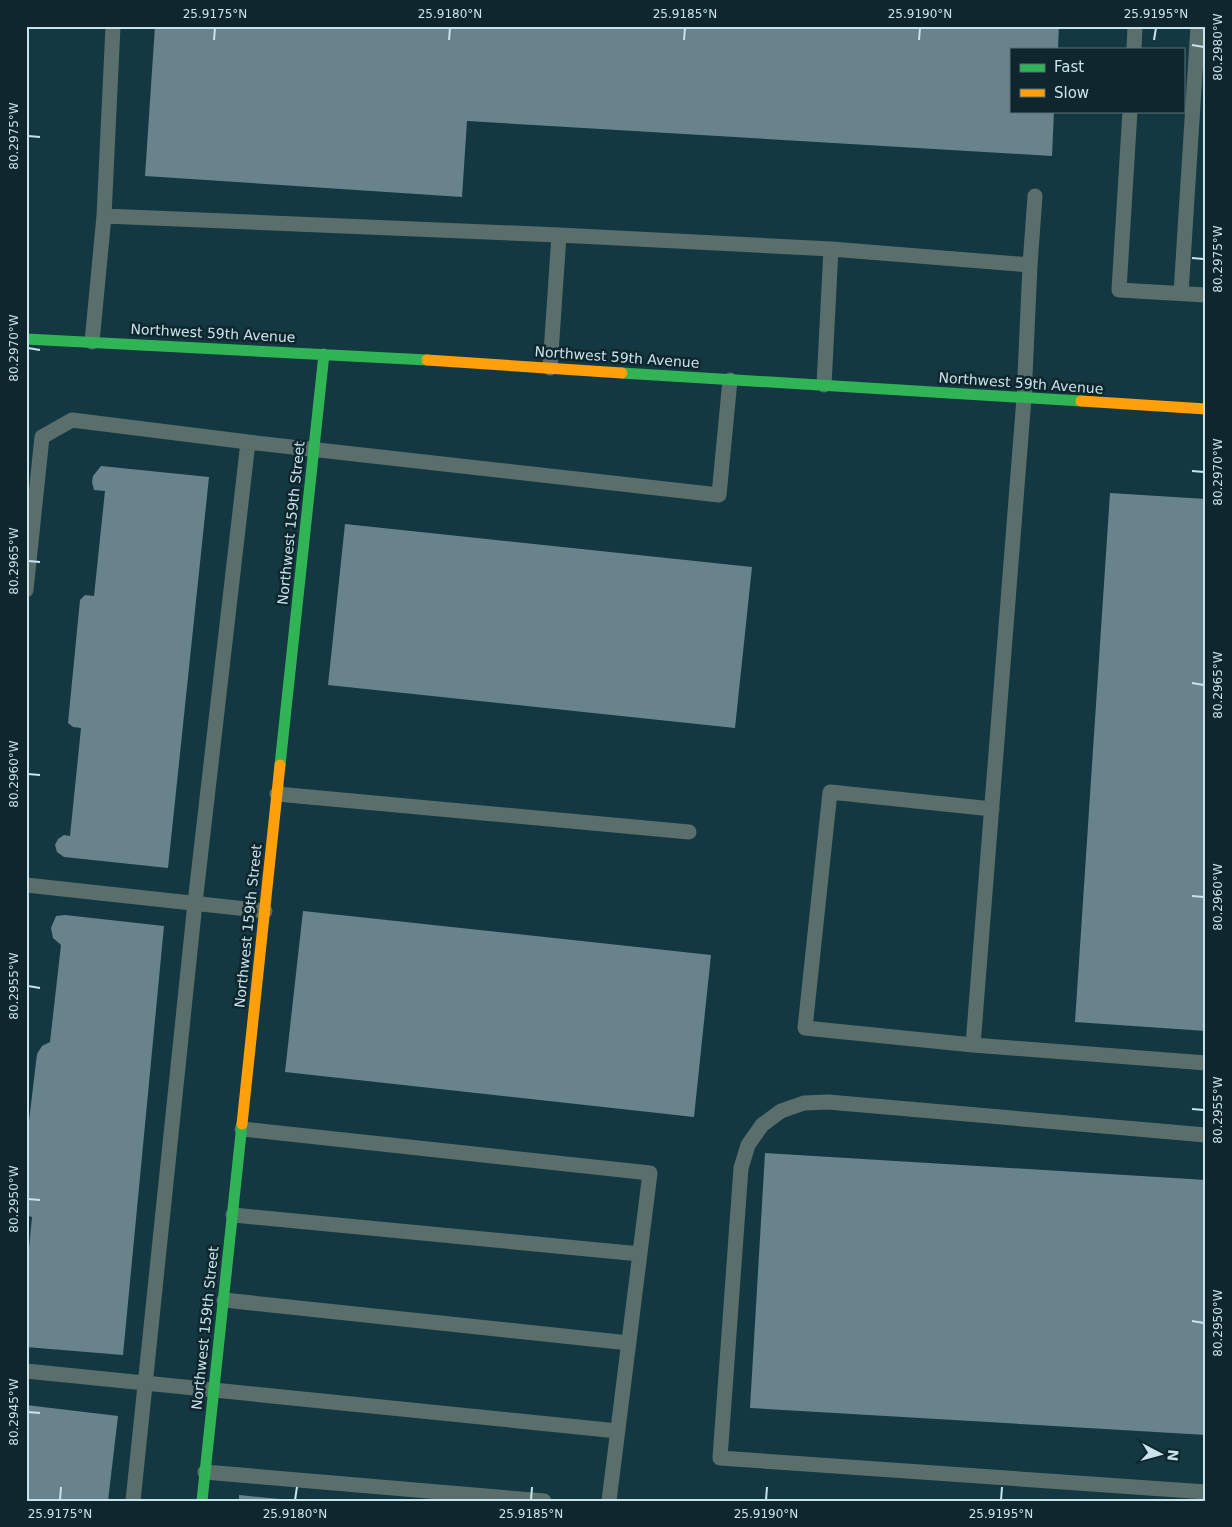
<svg xmlns="http://www.w3.org/2000/svg" width="1232" height="1527" viewBox="0 0 1232 1527" font-family="'DejaVu Sans',sans-serif">
<style>
.building{fill:#68838b}
.lines{fill:none;stroke-linecap:round;stroke-linejoin:round}
.lane{stroke:#5a6f6c;stroke-width:15}
.fast{stroke:#30b455;stroke-width:11}
.slow{stroke:#ff9f0a;stroke-width:11}
.ticks{fill:none;stroke:#c8e3ed;stroke-width:2}
.labels{text-anchor:middle;dominant-baseline:central;stroke-width:5;stroke-linejoin:round;paint-order:stroke}
.street-label{font-size:14px;fill:#c8e3ed;stroke:#0f262d}
.neatline{fill:none;stroke:#c8e3ed;stroke-width:2}
.ticks-label{font-size:12px;text-anchor:middle;fill:#c8e3ed}
</style>
<rect width="100%" height="100%" fill="#143841"/>
<path class="building" d="M155,26h904l-1,23h-47v62h43l-2,45 -585,-35 -5,76 -317,-21z
M101,466l108,11 -41,391 -104,-11 -7,-5 -2,-7 3,-6 6,-4 6,1 11,-108 -8,-1 -5,-4 12,-123 5,-5 9,1 11,-105 -11,-1 -2,-8 1,-6z
M1110,493l96,6v532l-131,-9z
M345,524l407,43 -17,161 -407,-43z
M303,911l408,44 -17,162 -409,-45z
M65,915l99,11 -41,429 -97,-8v-68l6,-62 -6,-2v-69l11,-92 5,-8 8,-4 11,-97 -8,-7 -2,-10 5,-12z
M765,1153l441,27v255l-456,-27z
M26,1405l92,11 -10,85h-82z
M239,1495l41,4v2h-41z"/>
<g class="lines">
<path class="lane" d="M1134,49l1,-23
M1130,111l-11,179 87,5
M104,216l9,-190
M1030,265l5,-69
M1181,293l17,-267
M92,342l12,-126 455,19
M550,368l9,-133 272,14 199,16 -6,133 -51,647 233,18
M824,385l7,-136
M26,590l16,-153 30,-17 176,22
M277,794l412,38
M26,885l239,26
M973,1045l-168,-17 25,-236 162,17
M242,1129l408,44 -41,328
M1206,1135l-378,-33 -24,1 -23,8 -19,14 -14,20 -7,23 -21,290 486,34
M233,1215l407,39
M224,1300l405,43
M26,1371l592,60
M205,1472l339,29
M133,1501l62,-598 53,-461 471,53 11,-115"/>
<path class="fast" d="M26,339l401,21
M622,373l459,28
M280,765l44,-411
M202,1501l40,-377"/>
<path class="slow" d="M427,360l195,13
M1081,401l125,8
M242,1124l38,-359"/>
</g>
<path class="ticks" d="M214,40l1,-12M449,40l1,-12M684,40l1,-12M919,40l1,-12M1154,40l2,-12M1192,45l12,2M28,136l12,1M1192,258l12,1M28,348l12,2M1192,471l12,1M28,561l12,1M1192,683l12,2M28,774l12,1M1192,896l12,1M28,986l12,2M1192,1109l12,1M28,1199l12,1M1192,1321l12,2M28,1412l12,1M60,1500l1,-13M295,1500l2,-13M531,1500l1,-13M766,1500l1,-13M1001,1500l1,-13"/>
<g class="labels">
<g class="street-label">
<text transform="translate(213 333) rotate(3)">Northwest 59th Avenue</text>
<text transform="translate(617 357) rotate(4)">Northwest 59th Avenue</text>
<text transform="translate(1021 383) rotate(4)">Northwest 59th Avenue</text>
<text transform="translate(291 523) rotate(-84)">Northwest 159th Street</text>
<text transform="translate(248 926) rotate(-84)">Northwest 159th Street</text>
<text transform="translate(205 1328) rotate(-84)">Northwest 159th Street</text>
</g>
</g>
<rect width="1232" height="1527" fill="none" stroke="#0f262d" stroke-width="55"/>
<rect x="1010" y="48" width="175" height="65" fill="#0f262d" stroke="#59727a"/>
<rect x="1020" y="64" width="25" height="8" fill="#30b455" stroke="#59727a"/>
<text x="1054" y="72" font-size="15" fill="#c8e3ed">Fast</text>
<rect x="1020" y="89" width="25" height="8" fill="#ff9f0a" stroke="#59727a"/>
<text x="1054" y="98" font-size="15" fill="#c8e3ed">Slow</text>
<g transform="translate(1160 1454) rotate(96)" stroke="#0f262d" stroke-width="4" paint-order="stroke">
<path d="M0-4L9 19L0 12L-9 19Z" fill="#c8e3ed"/>
<text y="-8" font-size="14" font-weight="bold" text-anchor="middle" fill="#c8e3ed">N</text>
</g>
<rect x="28" y="28" width="1176" height="1472" class="neatline"/>
<g class="ticks-label">
<text x="215" y="18">25.9175°N</text>
<text x="450" y="18">25.9180°N</text>
<text x="685" y="18">25.9185°N</text>
<text x="920" y="18">25.9190°N</text>
<text x="1156" y="18">25.9195°N</text>
<text transform="translate(1218 47) rotate(-90)" y="4">80.2980°W</text>
<text transform="translate(14 136) rotate(-90)" y="4">80.2975°W</text>
<text transform="translate(1218 259) rotate(-90)" y="4">80.2975°W</text>
<text transform="translate(14 348) rotate(-90)" y="4">80.2970°W</text>
<text transform="translate(1218 472) rotate(-90)" y="4">80.2970°W</text>
<text transform="translate(14 561) rotate(-90)" y="4">80.2965°W</text>
<text transform="translate(1218 685) rotate(-90)" y="4">80.2965°W</text>
<text transform="translate(14 774) rotate(-90)" y="4">80.2960°W</text>
<text transform="translate(1218 897) rotate(-90)" y="4">80.2960°W</text>
<text transform="translate(14 986) rotate(-90)" y="4">80.2955°W</text>
<text transform="translate(1218 1110) rotate(-90)" y="4">80.2955°W</text>
<text transform="translate(14 1199) rotate(-90)" y="4">80.2950°W</text>
<text transform="translate(1218 1323) rotate(-90)" y="4">80.2950°W</text>
<text transform="translate(14 1412) rotate(-90)" y="4">80.2945°W</text>
<text x="60" y="1518">25.9175°N</text>
<text x="295" y="1518">25.9180°N</text>
<text x="531" y="1518">25.9185°N</text>
<text x="766" y="1518">25.9190°N</text>
<text x="1001" y="1518">25.9195°N</text>
</g>
</svg>
